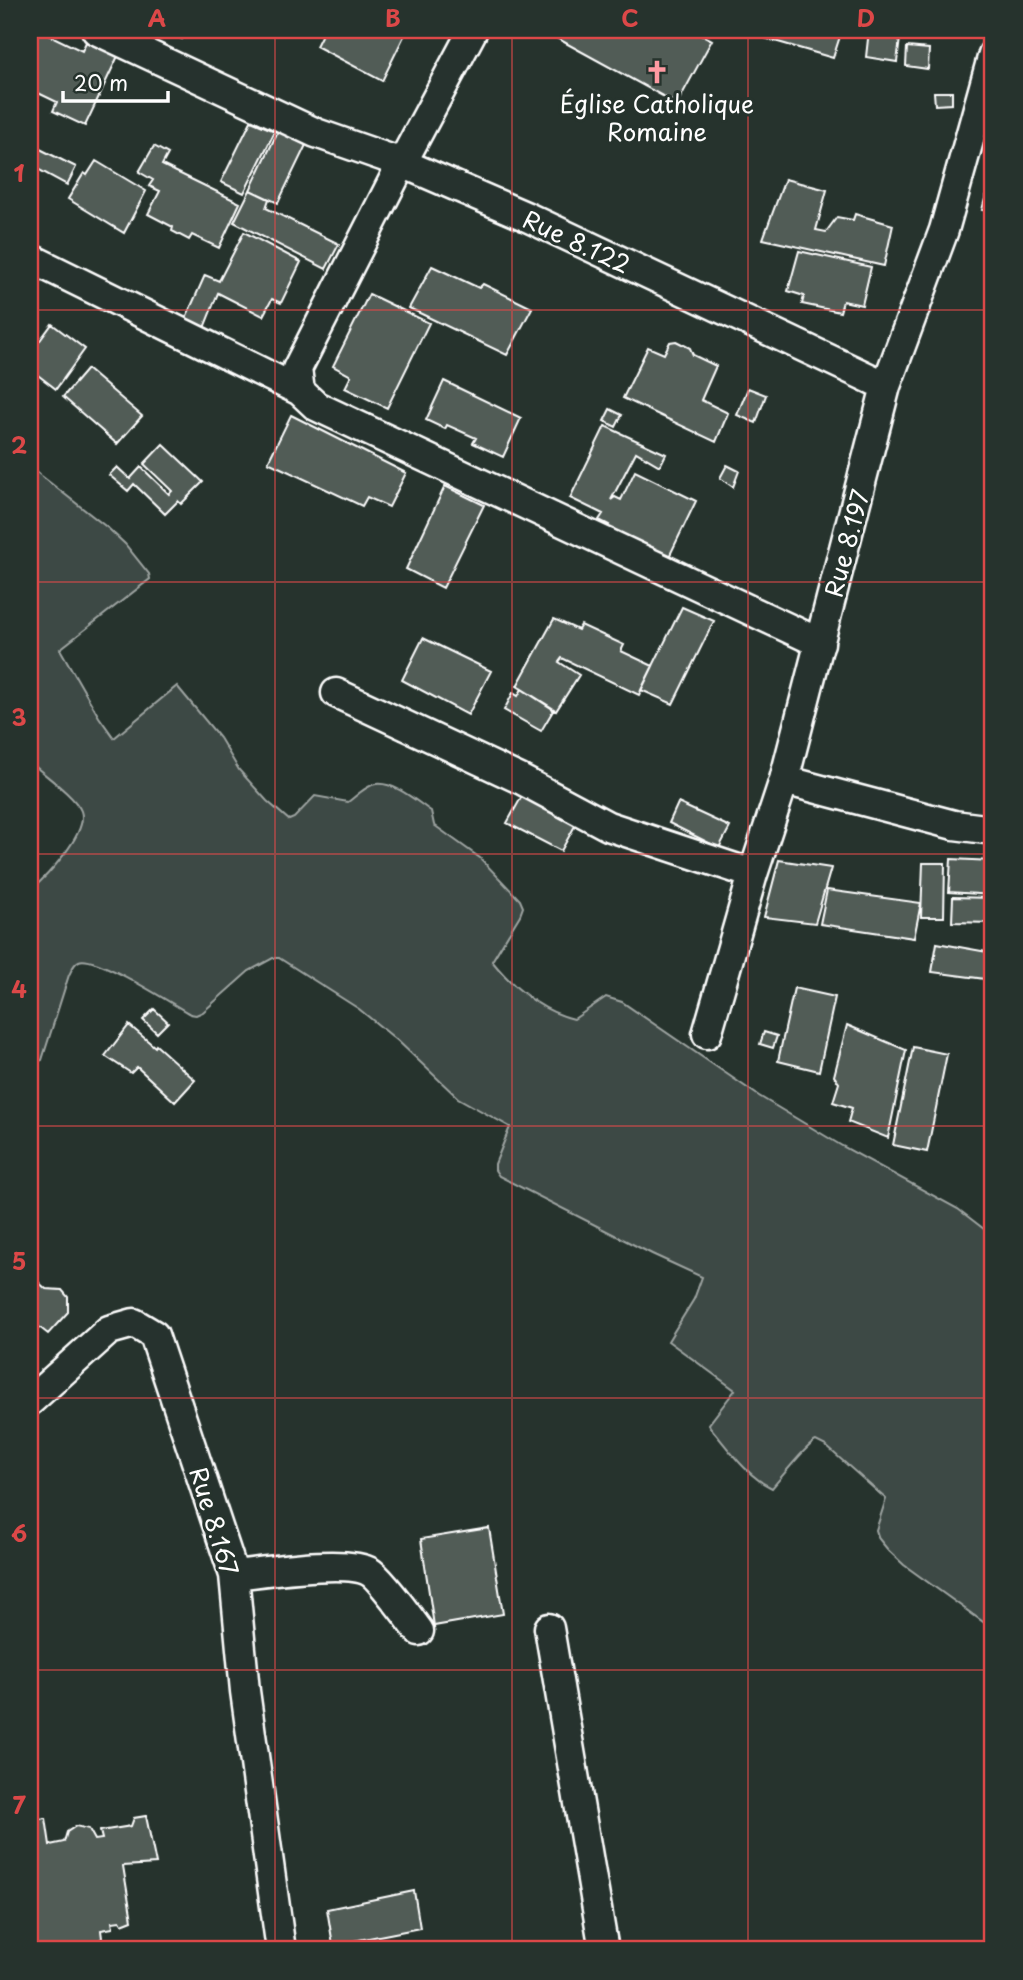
<svg xmlns="http://www.w3.org/2000/svg" width="1023" height="1980" viewBox="0 0 1023 1980" font-family="'Playpen Sans',sans-serif">
<style>
.green{fill:#3e4944;stroke:#9ea4a2;stroke-width:2}
.building{fill:#515c57;stroke:#fff;stroke-width:2}
.lines{fill:none;stroke-linecap:round;stroke-linejoin:round}
.street-casing{stroke:#fff;stroke-width:33}
.street{stroke:#26332d;stroke-width:28}
.grid{fill:none;stroke:#dc4848;stroke-width:2;stroke-opacity:0.55}
.labels{text-anchor:middle;dominant-baseline:central;stroke-width:6;stroke-linejoin:round;paint-order:stroke}
.poi-label{font-size:24px;fill:#fff;stroke:#26332d}
.street-label{font-size:24px;fill:#fff;stroke:#26332d}
.neatline{fill:none;stroke:#dc4848;stroke-width:2.5}
.grid-label{font-size:23px;text-anchor:middle;font-weight:bold;fill:#dc4848}
</style>
<rect width="100%" height="100%" fill="#26332d"/>
<filter id="ink" filterUnits="userSpaceOnUse"><feTurbulence type="fractalNoise" baseFrequency=".0143" numOctaves="2"/><feDisplacementMap in="SourceGraphic" scale="14" xChannelSelector="R" yChannelSelector="G"/><feConvolveMatrix kernelMatrix="1 2 1 2 8 2 1 2 1" color-interpolation-filters="sRGB"/></filter>
<g filter="url(#ink)">
<path class="green" d="M30,467l79,62 16,15 24,30 1,5 -90,70 39,68 15,21 63,-52 43,52 19,32 28,31 22,19 5,-2 21,-22 33,6c8,-6 19,-17 28,-18 19,-2 40,17 55,27l3,14 46,33 40,42 3,7 -3,8 -28,46c21,26 49,50 82,58l32,-22 16,5 137,94 83,50 116,63 35,27v393l-89,-64 -16,-15 -9,-11 -3,-9 10,-31 -60,-53 -10,-5c-9,3 -35,37 -44,47 -26,-12 -44,-40 -62,-61l-1,-3 26,-34 -67,-49 26,-42 8,-22 -50,-23 -153,-78 -4,-6v-6l15,-37 -52,-29 -60,-57 -39,-32 -80,-51h-6l-24,13 -46,41 -7,3 -6,-1c-18,-10 -95,-60 -111,-53 -6,3 -7,9 -10,14l-27,85 -5,2 -7,-3v-168c15,-13 59,-58 51,-80 -6,-15 -38,-37 -51,-49z"/>
<path class="building" d="M30,30h9l43,21 4,-9 32,14 -33,70 -32,-15 4,-9 -27,-13z
M160,30h27l-5,9z
M324,30h83l-25,51 -66,-35z
M542,30h151l19,10 -35,64z
M763,30h79l-9,28 -72,-21z
M869,30h32l-4,32 -31,-5z
M907,47l22,2 -1,20 -22,-3z
M934,92h18v12l-17,1z
M251,121l24,10 -31,62 -23,-11z
M278,131l28,14 -28,58 -28,-13z
M154,146l14,8 -6,11 78,38 -21,45 -27,-13 -3,5 -17,-9 1,-4 -25,-13 12,-23 -11,-5 4,-6 -14,-8z
M36,147l40,20 -9,18 -37,-20v-7z
M96,161l50,30 -22,42 -56,-34 16,-26 3,2z
M785,179l42,11 -11,40 10,2 11,-15 16,3 2,-6 38,11 -9,41 -121,-27z
M250,190l19,9 -3,9 73,36 -13,25 -92,-47z
M986,195l7,1v16l-11,-2z
M244,232l57,30 -20,41 -9,-4 -9,17 -45,-23 -14,35 -19,-8 20,-45 14,6z
M799,251l72,16 -9,38 -19,-4 -3,11 -38,-8 2,-8 -16,-5z
M432,266l47,22 4,-4 49,24 -25,47 -98,-47z
M369,294l60,29 -42,85 -42,-20 6,-12 -18,-10z
M52,324l33,25 -29,40 -26,-20v-15z
M676,341l14,7 3,7 23,11 -15,34 27,13 -12,29 -93,-44 25,-51 16,7 6,-12z
M87,369l55,47 -25,28 -54,-47z
M444,381l77,37 -18,39 -30,-14 3,-5 -29,-13 -2,4 -19,-9z
M748,388l18,7 -10,28 -19,-8z
M610,409l12,6 -6,12 -12,-6z
M291,415l115,58 -17,34 -22,-10 -5,9 -94,-44z
M605,426l61,28 -6,12 -24,-14 -25,48 4,-3 6,3 14,-29 61,30 -27,56 -61,-29 1,-3 -10,-5 4,-6 -33,-16z
M163,444l40,38 -22,22 -3,-3 -13,13 -31,-30 -6,7 -19,-16 8,-8 13,12 11,-12 28,27 3,-3 -28,-27z
M727,465l12,6 -6,16 -13,-9z
M445,486l39,19 -41,83 -37,-19z
M682,607l32,14 -41,83 -32,-14z
M554,619l24,11 3,-5 43,20 -3,6 32,15 -14,29 -77,-37 -3,4 20,13 -23,36 -39,-25z
M423,638l68,33 -23,44 -66,-35z
M522,689l32,20 -13,22 -37,-21 9,-17 5,3z
M522,796l54,28 -15,27 -54,-28z
M678,803l52,24 -11,21 -50,-25z
M951,859l42,2v34l-44,-3z
M779,860l52,8 -16,55 -51,-6z
M923,863h22l-1,54h-23z
M827,890l94,13 -7,35 -94,-14z
M953,897l39,1v25l-40,-1z
M937,943l56,10v27l-61,-8z
M794,988l41,9 -16,74 -41,-10z
M154,1009l14,13 -11,11 -14,-13z
M129,1025l26,22 1,-2 39,35 -20,22 -38,-35 -6,6 -26,-17z
M847,1025l59,25 -18,88 -40,-16 4,-14 -19,-6 6,-19 -5,-7z
M764,1032l13,4 -4,12 -13,-4z
M913,1047l34,7 -20,98 -34,-7z
M36,1280l10,9 16,1 6,7v15l-20,22 -10,-8 -8,9v-52l2,2z
M489,1528l14,86 -69,12 -13,-87z
M146,1816l10,48 -33,2 9,54 -10,4 -2,-3 -8,1 1,6 -12,2 1,8 -14,12h-58v-130l16,-2 4,27 14,-3 3,-10 9,-6 13,3 6,11 7,-1 -2,-8 31,-5 3,-8z
M414,1891l6,37 -87,17 -6,-36z"/>
<g class="lines">
<g class="street-casing">
<path id="street" d="M96,30l220,103 86,30 -105,206 3,22
M473,30l-71,133 123,53 361,170
M30,258l270,133 16,15 504,237
M336,693l184,86 88,47 145,48
M784,780l170,45 39,5
M707,1034l46,-160 31,-94 102,-394 58,-156 49,-176
M30,1401l79,-71 25,-7 20,12 80,240 11,116 36,259
M234,1575c29,-3 113,-17 136,-3 9,5 41,48 49,59
M549,1628l55,322"/>
</g>
<use href="#street" class="street"/>
</g>
</g>
<path class="grid" d="M275,30v1920M512,30v1920M748,30v1920M30,310h963M30,582h963M30,854h963M30,1126h963M30,1398h963M30,1670h963"/>
<defs>
<g id="church-bare" transform="scale(1.89)"><path d="M-1.2-6h2.4v3.5h3.3v2.4h-3.3V6h-2.4V-.1h-3.3v-2.4h3.3Z" fill="#ff9aa2" stroke="#26332d" stroke-width="2.5" paint-order="stroke"/></g>
</defs>
<g fill-rule="evenodd">
<use href="#church-bare" x="657" y="72"/>
</g>
<g class="labels">
<g class="poi-label">
<text x="657" y="103">Église Catholique<tspan x="657" dy="28">Romaine</tspan></text>
</g>
<g class="street-label">
<text transform="translate(577 241) rotate(25)">Rue 8.122</text>
<text transform="translate(846 543) rotate(-75)">Rue 8.197</text>
<text transform="translate(215 1521) rotate(73)">Rue 8.167</text>
</g>
</g>
<rect width="1023" height="1980" fill="none" stroke="#26332d" stroke-width="77"/>
<path d="M63 91v10h105v-10" fill="none" stroke="#ffffff" stroke-width="3.5"/>
<text x="74" y="91" font-size="21" fill="#ffffff" stroke="#26332d" stroke-width="5" paint-order="stroke">20 m</text>
<rect x="38" y="38" width="946" height="1903" class="neatline"/>
<g class="grid-label">
<text x="157" y="27">A</text>
<text x="393" y="27">B</text>
<text x="630" y="27">C</text>
<text x="866" y="27">D</text>
<text x="19" y="182">1</text>
<text x="19" y="454">2</text>
<text x="19" y="726">3</text>
<text x="19" y="998">4</text>
<text x="19" y="1270">5</text>
<text x="19" y="1542">6</text>
<text x="19" y="1814">7</text>
</g>
</svg>
